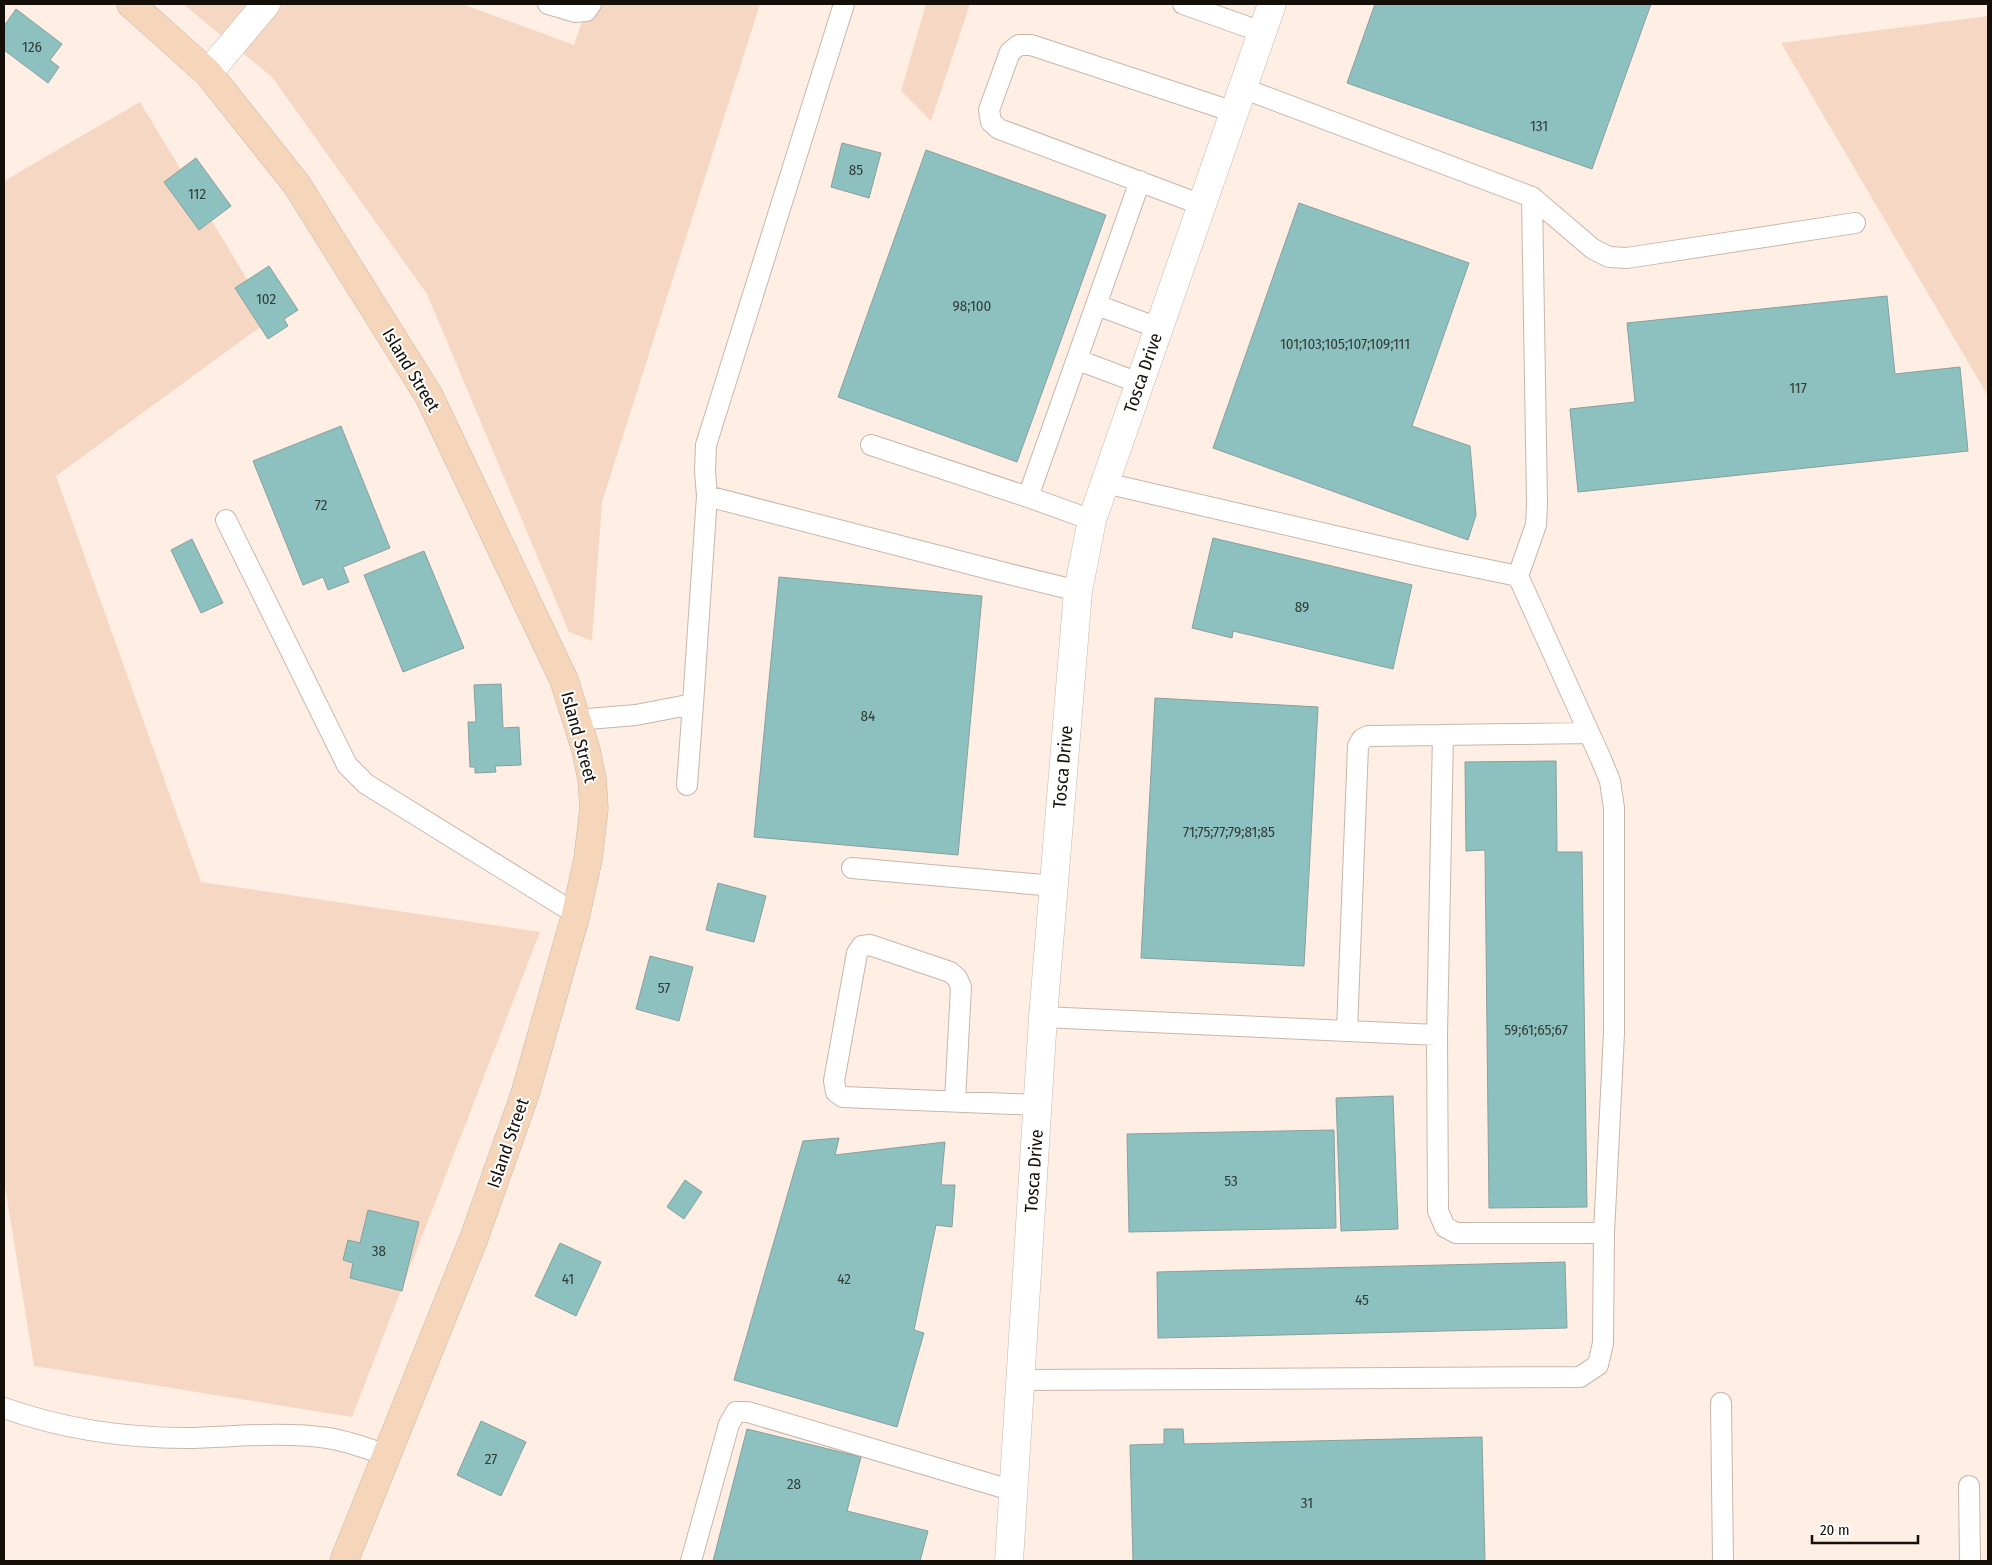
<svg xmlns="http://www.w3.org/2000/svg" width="1992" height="1565" viewBox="0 0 1992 1565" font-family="'Fira Sans Condensed',sans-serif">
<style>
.green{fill:#f6d7c3}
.building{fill:#8dc1c0;stroke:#879f9e}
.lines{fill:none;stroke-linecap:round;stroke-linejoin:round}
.lane-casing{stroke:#c8b6aa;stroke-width:22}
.street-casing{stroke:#c8b6aa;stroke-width:29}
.secondary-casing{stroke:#c8b6aa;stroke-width:29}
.lane{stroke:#fff;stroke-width:20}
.street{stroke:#fff;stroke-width:28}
.secondary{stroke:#f6d6bb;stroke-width:28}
.labels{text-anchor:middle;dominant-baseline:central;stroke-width:4;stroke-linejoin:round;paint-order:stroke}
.number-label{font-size:15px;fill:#333c38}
.street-label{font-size:18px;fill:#150f0a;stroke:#fefefe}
</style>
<rect width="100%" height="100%" fill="#feeee4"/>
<path class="green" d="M183,4h279l112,41 14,-41h172l-158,498 -10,139 -23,-9 -142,-338 -155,-217z
M926,4h44l-39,117 -30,-30z
M1988,16v380l-207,-353z
M140,102l131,217 -215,157 145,406 339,50 -188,485 -318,-51 -30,-186v-999z"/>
<path class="building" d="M1375,4h276l-59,165 -245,-86z
M16,9l46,35 -12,16 9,7 -11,16 -44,-33v-24z
M842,143l39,10 -12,45 -38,-11z
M926,150l180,65 -89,247 -179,-65z
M196,158l35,48 -32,24 -35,-48z
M1299,203l170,60 -57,163 58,20 6,69 -8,25 -255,-92z
M269,266l29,44 -14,9 4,7 -20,13 -33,-51z
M1887,296l8,78 65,-7 8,84 -390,41 -8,-83 65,-7 -8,-79z
M341,426l49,122 -47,19 6,15 -21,8 -5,-13 -20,8 -50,-124z
M1213,538l199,47 -19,84 -160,-38 -1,7 -40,-10z
M192,539l31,64 -22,10 -30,-63z
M424,551l40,97 -61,24 -39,-97z
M779,577l203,19 -24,259 -204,-18z
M501,684l2,44 16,-1 2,38 -26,1 1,6 -21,1v-6h-5l-2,-45h8l-2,-37z
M1155,698l163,9 -14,259 -163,-8z
M1556,761l1,91h25l5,355 -98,1 -4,-358 -19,1 -1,-89z
M718,883l48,13 -12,46 -48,-12z
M650,956l43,11 -14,54 -43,-12z
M1393,1096l5,133 -57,2 -5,-133z
M1334,1130l2,98 -207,4 -2,-98z
M839,1138l-4,17 110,-13 -4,43h14l-3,42 -16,-2 -22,105 10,3 -27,94 -163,-47 69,-239z
M685,1180l17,12 -18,27 -17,-12z
M368,1210l51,12 -17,69 -52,-13 3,-15 -10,-3 5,-20 12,3z
M560,1243l41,19 -25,54 -41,-20z
M1565,1262l2,66 -409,10 -1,-66z
M481,1421l45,21 -25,54 -44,-21z
M747,1429l114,28 -14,54 81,20 -8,30h-207z
M1164,1429h19l1,15 298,-7 3,124h-352l-3,-116 34,-1z"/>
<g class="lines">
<g class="lane-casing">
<path id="lane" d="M548,4l27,8 11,-1 5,-7
M1183,4l79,28
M1532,197l61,52 16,8 18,1 228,-35
M1202,205l-203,-76 -8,-7 -2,-12 21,-58 9,-7h12l203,67
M1097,305l61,23
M1078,360l61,23
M871,445l157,52
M1105,483l321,74 92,19 18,-51 1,-21 -5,-307 -290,-109
M707,496l294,76 77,19
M226,520l121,245 19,19 210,130
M1092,520l-64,-23 112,-316
M576,720l60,-5 57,-11 14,-208 -2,-25 1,-26 138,-441
M1443,735l146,-2
M687,785l6,-81
M852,868l202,18
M1043,1017l304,14 11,-285 4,-7 6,-3 75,-1 -6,300
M1347,1031l90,4 1,176 7,16 11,6h148l10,-200v-225l-4,-27 -9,-22 -83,-183
M955,1101l6,-114 -4,-9 -7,-6 -80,-27 -8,1 -5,7 -23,128 2,11 7,5 195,8
M1021,1380l559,-3 18,-12 5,-22 1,-110
M1721,1403l2,158
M4,1408c59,21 121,30 183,30 47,-1 94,-7 141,0 20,3 40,11 59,17
M1969,1486l1,75
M691,1561l38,-137 7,-12h12l266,79"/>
</g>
<g class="street-casing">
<path id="street" d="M208,73l58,-69
M1009,1561l34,-544 35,-426 14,-71 180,-516"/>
</g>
<g class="secondary-casing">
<path id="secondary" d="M131,4l77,69 89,112 132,211 135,284 22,70 6,29 2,29 -6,51 -12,55 -51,180 -51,144 -130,323"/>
</g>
<use href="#lane" class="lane"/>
<use href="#street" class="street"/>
<use href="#secondary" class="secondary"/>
</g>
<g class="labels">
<g class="number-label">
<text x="32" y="47">126</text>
<text x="1539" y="126">131</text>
<text x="856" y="170">85</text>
<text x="197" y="194">112</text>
<text x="266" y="299">102</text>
<text x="972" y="306">98;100</text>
<text x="1345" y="344">101;103;105;107;109;111</text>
<text x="1798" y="388">117</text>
<text x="321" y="505">72</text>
<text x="1302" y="607">89</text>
<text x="868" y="716">84</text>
<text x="1229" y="832">71;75;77;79;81;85</text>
<text x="664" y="988">57</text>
<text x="1536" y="1030">59;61;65;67</text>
<text x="1231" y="1181">53</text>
<text x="379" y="1251">38</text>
<text x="568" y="1279">41</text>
<text x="844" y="1279">42</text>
<text x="1362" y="1300">45</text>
<text x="491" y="1459">27</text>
<text x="794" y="1484">28</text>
<text x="1307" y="1503">31</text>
</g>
<g class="street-label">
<text transform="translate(411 370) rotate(59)">Island Street</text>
<text transform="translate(1143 373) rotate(-71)">Tosca Drive</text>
<text transform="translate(579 737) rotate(75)">Island Street</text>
<text transform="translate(1063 767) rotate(-85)">Tosca Drive</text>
<text transform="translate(508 1143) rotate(-71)">Island Street</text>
<text transform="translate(1034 1171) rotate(-86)">Tosca Drive</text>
</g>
</g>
<rect width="1992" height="1565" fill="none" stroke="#150f0a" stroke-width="10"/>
<path d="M1812 1535v8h106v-8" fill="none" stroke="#150f0a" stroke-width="2.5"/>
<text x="1820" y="1535" font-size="15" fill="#150f0a" stroke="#fefefe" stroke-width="4" paint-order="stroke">20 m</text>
</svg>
